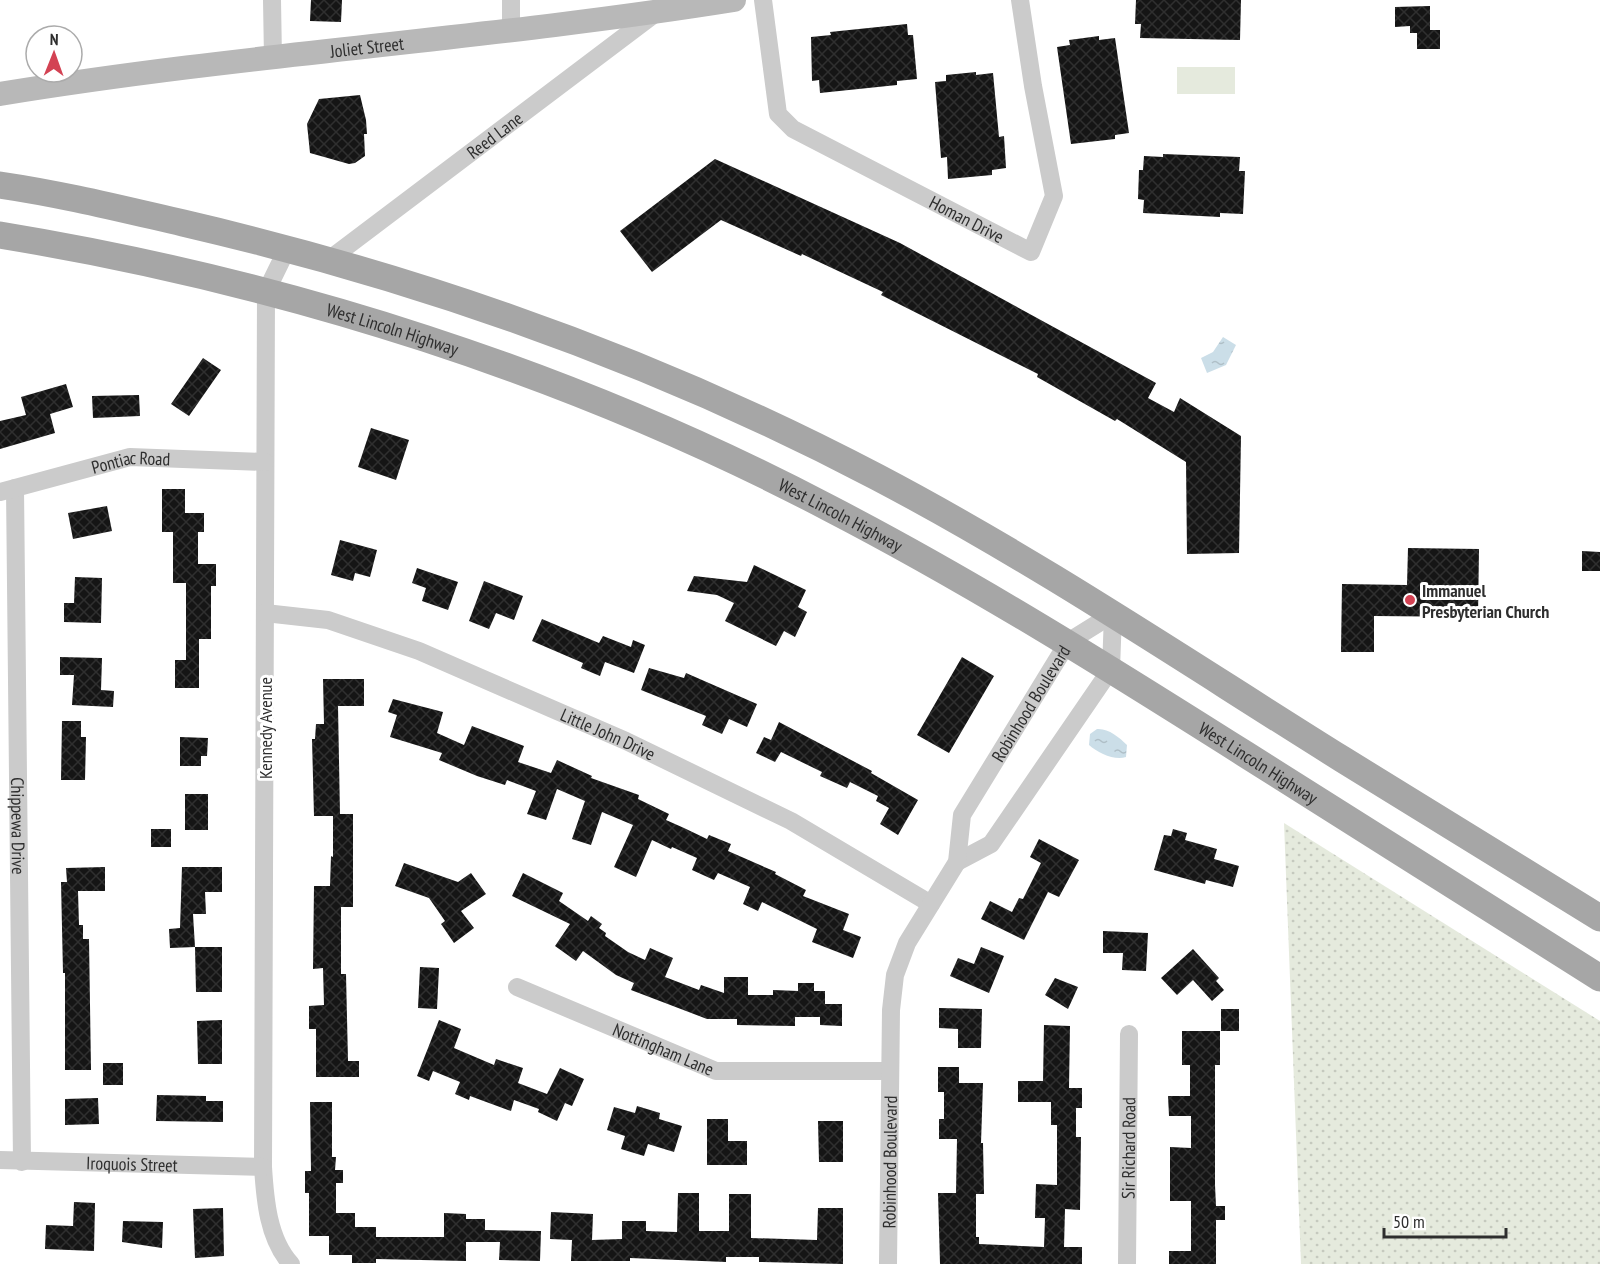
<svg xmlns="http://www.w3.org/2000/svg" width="1600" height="1264" viewBox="0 0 1600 1264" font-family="'PT Sans Narrow',sans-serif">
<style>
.grass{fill:url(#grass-dots)}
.pitch{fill:#e5eadd}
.water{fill:url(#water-ripples)}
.building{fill:url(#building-cross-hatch)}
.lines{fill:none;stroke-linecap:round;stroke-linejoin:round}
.street{stroke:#cbcbcb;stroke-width:18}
.secondary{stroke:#b8b8b8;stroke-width:24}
.primary{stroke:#a6a6a6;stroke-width:27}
.poi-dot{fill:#d34253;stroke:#fff;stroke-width:2}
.labels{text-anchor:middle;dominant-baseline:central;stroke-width:6;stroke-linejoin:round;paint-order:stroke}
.street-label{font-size:18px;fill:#2e2e2e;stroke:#fff}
.poi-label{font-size:18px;font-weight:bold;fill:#2e2e2e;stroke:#fff;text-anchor:start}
</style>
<defs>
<pattern id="grass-dots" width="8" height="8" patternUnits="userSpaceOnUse" patternTransform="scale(1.5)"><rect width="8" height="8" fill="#e5eadd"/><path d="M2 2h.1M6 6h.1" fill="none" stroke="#c5c9be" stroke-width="1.8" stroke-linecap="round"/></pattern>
<pattern id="water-ripples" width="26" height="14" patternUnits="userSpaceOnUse" patternTransform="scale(1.5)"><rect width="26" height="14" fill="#cbdee8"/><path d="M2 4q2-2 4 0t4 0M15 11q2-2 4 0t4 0" fill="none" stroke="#afbfc7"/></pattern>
<pattern id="building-cross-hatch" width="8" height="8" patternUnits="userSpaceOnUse" patternTransform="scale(1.5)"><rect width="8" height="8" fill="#151515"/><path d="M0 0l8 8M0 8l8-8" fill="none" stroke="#2f2f2f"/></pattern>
</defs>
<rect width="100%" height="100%" fill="#fff"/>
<path class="grass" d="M1284,823l316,198v243h-299z"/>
<path class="pitch" d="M1177,67h58v27h-58z"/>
<path class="water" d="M1223,337l13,8 -10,20 -19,8 -6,-15 12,-6z
M1097,729c11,-1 22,8 30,16l-1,12c-11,4 -28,-4 -37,-12l1,-11z"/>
<path class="building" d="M311,0h31l-1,22 -31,-1z
M1136,0h105l-1,40 -100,-2 1,-14h-6z
M1430,6v24h10v19h-23v-16h-7v-7l-15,1v-20z
M907,24l1,11h5l4,44 -20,2v4l-77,8 -1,-13 -7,1 -1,-44 20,-2 -1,-3z
M1099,36v4l16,-2 14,95 -14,2v4l-44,5 -14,-97 13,-2 -1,-5z
M976,72v3l17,-2 6,64 5,-1 2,32 -14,2v5l-44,4 -1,-22 -6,1 -6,-76 11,-1v-6z
M360,95l6,25 1,14h-3l1,22 -10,7 -6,1 -39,-11 -3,-29 12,-25z
M1163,154l77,3 -1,14h6l-2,43 -23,-1v4l-77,-4 1,-13 -6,-1 1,-29h4l1,-14 19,1z
M715,159l185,84 256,140 -8,15 26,14 6,-14 61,38 -2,117 -52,1 -1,-92 -69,-43 -2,2 -78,-44 1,-3 -157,-79 2,-3 -81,-38 -1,2 -80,-36 -69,52 -32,-41z
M203,358l18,12 -32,46 -18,-12z
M66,384l7,23 -23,7 5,19 -55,16v-28l26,-6 -5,-18z
M139,395l1,21 -47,2 -1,-22z
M371,428l38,12 -13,40 -38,-13z
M162,489h23v24h19v19h-6v32h18v22h-5v53h-12v49h-24v-28h11v-77h-13v-51h-11z
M107,506l5,25 -39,8 -5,-26z
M340,540l37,10 -7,27 -15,-4 -2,8 -22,-6z
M1408,548l71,1 -1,68 -104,-1v36h-33l1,-68 65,1z
M1582,551l18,1v19h-18z
M754,565l52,25 -8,17 9,5 -12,25 -11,-6 -8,15 -51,-25 9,-18 -17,-8 -30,-4 7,-15 53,6z
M417,568l41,14 -10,28 -26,-9 4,-13 -14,-5z
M75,577l27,1 -1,45 -37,-1v-19h10z
M484,581l39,15 -9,24 -18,-7 -7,16 -20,-8z
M542,619l57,24 4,-7 28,11 2,-7 12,5 -11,28 -29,-11 -5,14 -19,-8 2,-5 -51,-22z
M60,657l42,1 -1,32 13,1 -1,16 -41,-2 2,-30h-14z
M962,657l32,19 -45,77 -32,-18z
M649,668l35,10 2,-5 71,31 -10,23 -18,-8 -7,15 -20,-9 4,-9 -65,-26z
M323,679h41v27h-26l2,108h13v93h-12v67h5l2,87h11v16h-43v-48h-7v-23l15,-1 -1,-37 -10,1 1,-83h16l1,-30 2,1v-41h-19l-2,-77h3l1,-15h8z
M393,699l50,13 -6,21 27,12 8,-19 52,20 -6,16 33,11 6,-13 35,16 -1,2 48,17 -1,4 31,15 -3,6 18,8 23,11 2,-4 22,9 -3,7 48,21 -1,2 31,16 -3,6 46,18 -6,16 18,7 -8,21 -41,-16 5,-13 -55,-27 -4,9 -15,-7 7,-17 -32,-14 -4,7 -22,-10 5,-12 -25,-11 -1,2 -19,-9 -16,37 -22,-10 19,-42 -31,-13 -11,33 -19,-6 13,-38 -28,-12 -11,31 -19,-6 9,-23 -29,-11 -2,5 -28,-9 -38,-16 3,-7 -52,-16 7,-22 -9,-3z
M62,721h19v16h5l-1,43h-24z
M779,722l93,49 -1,2 47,27 -20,35 -18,-11 9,-16 -13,-7 2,-5 -28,-14 -3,6 -27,-12 2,-4 -41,-20 -6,10 -19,-9 8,-16 7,3z
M180,737l28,1 -1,18h-6v10h-21z
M185,794h23v36h-23z
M151,829h20v18h-20z
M1173,829l14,4 -2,7 32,9 -3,10 25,7 -6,21 -27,-7 -1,4 -51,-14 10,-35 7,1z
M1039,839l40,21 -20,37 -11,-5 -24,48 -43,-21 9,-18 22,11 7,-14 4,1 18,-36 -11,-6z
M404,863l54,19 13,-9 15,21 -25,17 13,17 -20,15 -13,-19 4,-3 -16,-23 -34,-12z
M105,867v24h-27l1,34h4v14h6l2,131h-26v-97h-2l-2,-91h6l-1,-14z
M182,867h40v25h-17l1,22h-13l2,33 -25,1 -1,-19 11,-1z
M523,873l40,20 -4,8 29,20 3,-5 11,8 -3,4 7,5 -1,3 23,16 17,8 5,-12 23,10 -8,19 34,13 2,-5 23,8v-16h24v18h25v-5l25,1v-8h16v8h11v13h17v22l-22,-1v-8h-25v9l-58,-1v-6h-30l-76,-29 3,-7 -18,-8 -33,-24 -7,10 -21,-15 15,-22 -58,-28z
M1103,931l45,2 -2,38 -24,-1 1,-17h-20z
M195,947h27v45h-26z
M981,947l23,9 -15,37 -39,-17 8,-18 16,6z
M1193,949l26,29 -3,3 8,9 -12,11 -19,-21 -16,15 -16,-17z
M420,967l19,1 -2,41 -19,-1z
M1055,978l23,9 -10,22 -23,-14z
M939,1008l43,1 -1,39h-23v-19l-19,-1z
M1221,1009h18v22h-18z
M222,1020v44h-24l-1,-43z
M439,1020l22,9 -7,19 40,17 2,-6 27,9 -5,15 29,11 13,-26 24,11 -12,27 -7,-3 -8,18 -19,-9 1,-3 -25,-9 -3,11 -41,-15 -1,4 -14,-6 5,-12 -27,-11 -4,10 -12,-5z
M1044,1025l26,1 -1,62h13v20h-6v29h5l-1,73 -15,-1 -1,38h18v17h-142l-2,-71h18l1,-54h-18v-20h5v-27h-6v-25h21v16h24l-2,60h2l1,51h-8v43h3v7l65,3 1,-29h-10l1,-34 21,1v-60h-6v-23h-33v-21h25z
M1182,1031h38v34h-5v120l1,21h9v14h-9v44h-47v-13h22v-50h-21v-54l21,1v-32h-22l-1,-20h22v-31h-8z
M103,1063h20v22h-20z
M157,1095l49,1v5h17v21l-67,-1z
M98,1098l1,26 -34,1v-26z
M310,1102h22v55h4l-1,13h8v13h-7v30h19v14h21v10h68v-24l22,1v5h19v11l56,1 -1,30 -41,-1 1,-18h-34v19l-90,-2v4h-24v-8h-23v-19h-20v-43h-4v-22h6z
M637,1106l23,7 -1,6 23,7 -8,26 -26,-8 -4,12 -23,-7 4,-13 -18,-6 7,-23 21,6z
M707,1119h21v22h19v24h-40z
M818,1121h25v41h-24z
M678,1193h21v38h30v-37h22v44l66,2 1,-32h25v56l-84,-2v-5h-33v5l-96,-4v3h-59l1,-21 -22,-1 1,-27 42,2 -1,26 30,-1v-18h24v10l31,1z
M74,1202l21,1 -1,48 -49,-2 1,-24 27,1z
M223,1208l1,48 -29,2 -2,-49z
M123,1221l40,1 -1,26 -40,-6z"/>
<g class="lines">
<g class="street">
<path d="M272,0l1,58"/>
<path id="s1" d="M763,0l15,114 15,15 238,123 23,-56 -21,-110 -13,-86"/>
<path d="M511,32v-32"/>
<path d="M288,247l-22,45 -3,875c2,32 5,72 28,97"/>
<path id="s2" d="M330,259l327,-247"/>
<path id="s3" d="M15,488l7,674"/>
<path id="s4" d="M0,492l130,-35 135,5"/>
<path id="s5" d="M265,613l63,7 91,31 207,90 165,80 140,83"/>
<path d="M957,862l34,-18 120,-175 2,-55"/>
<path id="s6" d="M517,987l199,84h174"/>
<path id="s7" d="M0,1160l263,7"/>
<path id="s8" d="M888,1264l3,-254 4,-35 12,-32 50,-81 5,-47 106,-173 45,-28"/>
<path id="s9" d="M1127,1264l2,-230"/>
</g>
<path class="secondary" id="s10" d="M0,94c244,-40 490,-55 734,-94"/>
<g class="primary">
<path d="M0,185c62,9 122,24 183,38 241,56 475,139 694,254 160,84 311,186 465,282 86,53 172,106 258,159"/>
<path id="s11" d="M0,235c286,47 572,138 829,273 143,74 280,160 416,246 118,75 237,149 355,224"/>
</g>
</g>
<circle class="poi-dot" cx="1410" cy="600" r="6"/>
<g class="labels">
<g class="street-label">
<text stroke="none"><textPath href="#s10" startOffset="370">Joliet Street</textPath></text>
<text stroke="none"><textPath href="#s2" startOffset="206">Reed Lane</textPath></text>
<text stroke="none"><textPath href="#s1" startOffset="332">Homan Drive</textPath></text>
<text stroke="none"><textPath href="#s11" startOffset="404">West Lincoln Highway</textPath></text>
<text stroke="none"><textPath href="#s4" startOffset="135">Pontiac Road</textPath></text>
<text stroke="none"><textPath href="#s11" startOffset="890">West Lincoln Highway</textPath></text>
<text stroke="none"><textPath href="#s8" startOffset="597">Robinhood Boulevard</textPath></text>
<text transform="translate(265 728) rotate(-90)">Kennedy Avenue</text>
<text stroke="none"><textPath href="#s5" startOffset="366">Little John Drive</textPath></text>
<text stroke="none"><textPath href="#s11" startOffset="1376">West Lincoln Highway</textPath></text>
<text stroke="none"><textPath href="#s3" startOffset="338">Chippewa Drive</textPath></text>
<text stroke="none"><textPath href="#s6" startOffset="159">Nottingham Lane</textPath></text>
<text stroke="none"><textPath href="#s9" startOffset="116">Sir Richard Road</textPath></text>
<text stroke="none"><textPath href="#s8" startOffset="102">Robinhood Boulevard</textPath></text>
<text stroke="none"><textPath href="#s7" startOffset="132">Iroquois Street</textPath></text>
</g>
<g class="poi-label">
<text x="1422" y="590">Immanuel<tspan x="1422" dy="21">Presbyterian Church</tspan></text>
</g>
</g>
<g transform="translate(54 54) rotate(1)"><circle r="28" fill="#ffffff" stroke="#ababab" stroke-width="1.5"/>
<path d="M0-4.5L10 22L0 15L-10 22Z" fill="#d34253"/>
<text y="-9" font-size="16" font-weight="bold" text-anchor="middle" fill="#2e2e2e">N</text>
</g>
<path d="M1384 1228v9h122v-9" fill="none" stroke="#2e2e2e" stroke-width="3"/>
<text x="1393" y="1228" font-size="18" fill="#2e2e2e" stroke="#ffffff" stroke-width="4.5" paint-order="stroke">50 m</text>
</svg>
